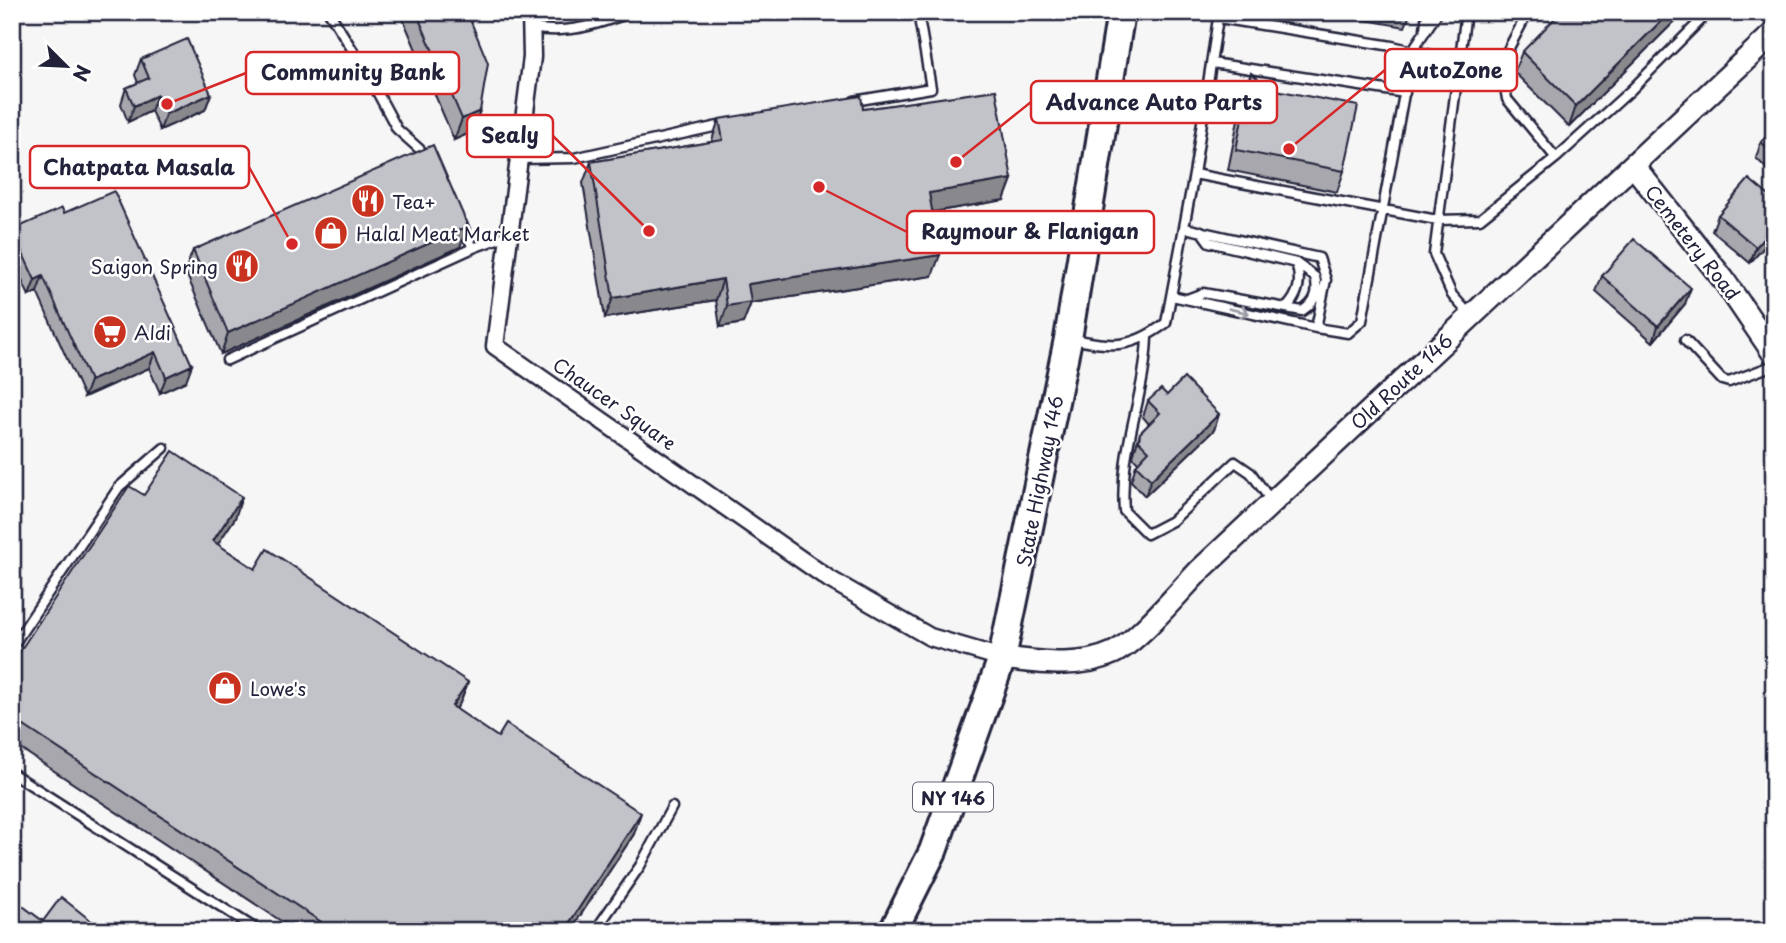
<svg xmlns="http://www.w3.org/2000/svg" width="1786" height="943" viewBox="0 0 1786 943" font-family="'Playpen Sans',sans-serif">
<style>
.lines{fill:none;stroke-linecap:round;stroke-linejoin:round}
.service-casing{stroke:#22223b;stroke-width:13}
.minor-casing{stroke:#22223b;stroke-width:21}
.tertiary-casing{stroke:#22223b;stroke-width:26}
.primary-casing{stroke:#22223b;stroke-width:32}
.service{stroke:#fff;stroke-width:8}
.minor{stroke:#fff;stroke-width:16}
.tertiary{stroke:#fff;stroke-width:21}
.primary{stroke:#fff;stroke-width:26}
.wall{fill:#a7a7ad;stroke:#22223b;stroke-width:2}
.shaded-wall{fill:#88888d;stroke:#22223b;stroke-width:2}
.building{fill:#c2c2c9;stroke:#22223b;stroke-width:2}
.oneway{stroke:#9c9ca7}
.labels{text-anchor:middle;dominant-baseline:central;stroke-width:5;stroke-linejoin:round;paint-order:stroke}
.shield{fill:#fff;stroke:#646476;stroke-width:2}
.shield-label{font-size:18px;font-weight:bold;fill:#22223b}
.poi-label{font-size:19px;fill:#22223b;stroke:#fff;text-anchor:start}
.street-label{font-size:19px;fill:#22223b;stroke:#fff}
.leader{fill:none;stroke:#d62828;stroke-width:2.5}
.callout-dot{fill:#d62828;stroke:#fff;stroke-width:2.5}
.callout{fill:#fff;stroke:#d62828;stroke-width:2.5}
.callout-label{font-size:21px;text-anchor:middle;font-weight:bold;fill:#22223b}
</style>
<rect width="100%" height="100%" fill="#f6f6f7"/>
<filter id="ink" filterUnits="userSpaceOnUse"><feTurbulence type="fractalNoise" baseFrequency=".0143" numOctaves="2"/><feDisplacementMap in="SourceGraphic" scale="14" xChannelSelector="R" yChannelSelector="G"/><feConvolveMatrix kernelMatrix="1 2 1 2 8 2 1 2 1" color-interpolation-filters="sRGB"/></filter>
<g filter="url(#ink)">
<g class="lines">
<g class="service-casing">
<path id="service" d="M329,12l39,63 29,54 29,26
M1219,12l-25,162 243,46 43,-1 76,-61 75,-68 78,-78
M1466,12l-32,242 18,41 18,20
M1528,12l-27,51 6,36 49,59
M1219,18l173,28 66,15 43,2
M531,28c41,7 64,-4 102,-16
M1425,29l2,-17
M1212,63l193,30
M854,101l77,-13 -13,-76
M518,159l56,-1 153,-34
M461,222l12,26
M1172,296l144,32 10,-48 -7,-22 -134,-30
M1187,299l16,-6 83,15c13,-13 16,-27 10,-45l-87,-21 -8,-11
M1286,308l16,3c14,-9 17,-19 13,-34l-19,-14
M1316,328l32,5 14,-12 50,-270 26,-39
M1147,337c-2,61 -28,111 -23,174l23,23 25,-13 63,-59 16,11 21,29
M1072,339c41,8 59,10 94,-16l28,-149
M1685,340l37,40 7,2 45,-17
M227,360l246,-112 35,-13
M12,647l107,-160 45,-39
M12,773l247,158
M595,931l45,-65 32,-59"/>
</g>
<g class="minor-casing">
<path id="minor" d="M531,12l1,45 -37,289 334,233 101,58 72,21"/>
</g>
<g class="tertiary-casing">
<path id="tertiary" d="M1633,165l90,114 51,75
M1002,658c36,4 77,11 111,-5 24,-11 66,-61 86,-82l575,-538"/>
</g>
<g class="primary-casing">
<path id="primary" d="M893,931l40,-80 69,-193 66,-319 53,-327"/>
</g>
<use href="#service" class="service"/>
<use href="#minor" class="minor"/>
<use href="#tertiary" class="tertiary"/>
<use href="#primary" class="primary"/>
</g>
<path class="wall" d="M400,12h67l5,120 -18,8z
M1319,12h92l-6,15z
M1684,12l-115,115 -55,-55 8,-20z
M141,59l70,35 -6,16 -45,20 -9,-19 -23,11 -7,-18 5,-16 12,-5 -3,-8z
M1251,73l93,98 -7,21 -109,-22 15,-76z
M863,109l149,70 -8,21 -72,12v64l-181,27 -8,20 -23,4 -4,-27 -111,18 -22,-135 8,-21 121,-20v-2l7,-21z
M1774,129v47l-18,-18 5,-16z
M1774,200l-24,63 -38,-32 6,-16z
M64,213l122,168 -26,12 -11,-25 -65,29 -47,-105 -8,4 -17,-37v-29z
M460,247l-239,107 -36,-83 8,-21z
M1602,276l83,28 -32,38 -57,-50z
M1167,395l52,19 -5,16 -69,66 -14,-15 5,-16 3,-2 -6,-6 2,-8 5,-16 9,-9 -6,-7 5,-16z
M144,495l91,23 -18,26 243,159 -4,6 178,125 -64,97h-274l-284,-188v-80z"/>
<path class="shaded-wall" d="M1670,12h14l-115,115 7,-21z
M211,94l-6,16 -45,20 6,-16z
M157,95l-6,16 -23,11 6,-16z
M480,111l-8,21 -18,8 8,-21z
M1012,179l-8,21 -83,14 8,-21z
M468,226l-8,21 -239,107 7,-21z
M1774,226v10l-24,27 6,-16z
M940,255l-8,21 -181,27 -8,20 -23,4 7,-21 21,-22z
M43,276l-6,16 -8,4 6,-16z
M723,279l-7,21 -111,18 8,-20z
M1691,288l-6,16 -32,38 5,-16z
M155,352l-6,16 -65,29 6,-16z
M192,365l-6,16 -26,12 6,-16z
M1219,414l-5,16 -69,66 6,-16z
M242,497l-7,21 -29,44 7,-21z
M468,682l-8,21 -16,24 8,-21z
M641,813l-7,21 -64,97h-6z"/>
<path class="building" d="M416,12h51l21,51 -8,48 -18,8z
M1561,12h109l-94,94 -54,-54z
M187,39l24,55 -45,20 -9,-19 -23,11 -8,-18 23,-10 -8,-19z
M1251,73l20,16 87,17 -14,65 -108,-21z
M996,90l16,89 -83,14 11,62 -192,29 3,18 -24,4 -4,-27 -110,19 -22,-136 132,-22 -4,-21 142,-23 2,13z
M1774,129v25l-13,-12z
M433,145l35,81 -240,107 -35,-83z
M1749,179l25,21v26l-18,21 -38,-32z
M114,191l78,174 -26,12 -11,-25 -65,29 -47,-105 -8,4 -23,-50 50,-22 2,5z
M1634,239l57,49 -33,38 -56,-50z
M1184,378l35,36 -68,66 -15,-15 13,-14 -10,-10 1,-8 20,-20 -12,-12 13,-12 6,6z
M173,451l69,46 -29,44 42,28 12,-20 201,133 -16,24 46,31 8,-13 135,89 -77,118h-229l-323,-213v-55l117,-177 15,9z
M61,897l43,34h-92v-33l31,23z"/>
<defs><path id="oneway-shaft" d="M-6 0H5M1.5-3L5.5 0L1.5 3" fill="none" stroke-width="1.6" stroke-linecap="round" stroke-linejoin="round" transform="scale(1.75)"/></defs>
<use class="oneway" href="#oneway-shaft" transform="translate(1239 311) rotate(13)"/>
</g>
<defs>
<g id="restaurant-disc" transform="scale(1.75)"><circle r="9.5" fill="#c8321e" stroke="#fff"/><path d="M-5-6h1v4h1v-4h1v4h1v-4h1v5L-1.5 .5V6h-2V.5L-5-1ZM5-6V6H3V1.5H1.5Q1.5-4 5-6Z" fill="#fff"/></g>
<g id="shop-disc" transform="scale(1.75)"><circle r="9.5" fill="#c8321e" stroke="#fff"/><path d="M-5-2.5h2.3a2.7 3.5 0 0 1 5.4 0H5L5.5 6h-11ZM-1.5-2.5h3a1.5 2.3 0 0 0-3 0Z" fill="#fff"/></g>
<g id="supermarket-disc" transform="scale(1.75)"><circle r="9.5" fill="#c8321e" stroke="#fff"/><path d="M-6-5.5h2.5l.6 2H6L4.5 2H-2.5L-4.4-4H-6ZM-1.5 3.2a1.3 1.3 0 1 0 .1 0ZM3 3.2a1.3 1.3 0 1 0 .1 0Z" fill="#fff"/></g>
</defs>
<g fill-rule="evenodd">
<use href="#restaurant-disc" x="368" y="201"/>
<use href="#shop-disc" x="331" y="233"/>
<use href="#restaurant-disc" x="242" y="266"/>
<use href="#supermarket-disc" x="110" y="332"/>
<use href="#shop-disc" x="225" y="688"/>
</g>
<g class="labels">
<rect class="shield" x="913" y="782.5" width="80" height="29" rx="5"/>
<g class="shield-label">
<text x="953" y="797">NY 146</text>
</g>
<g class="poi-label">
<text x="392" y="201">Tea+</text>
<text x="356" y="233">Halal Meat Market</text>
<text x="218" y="266" text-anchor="end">Saigon Spring</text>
<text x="134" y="332">Aldi</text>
<text x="250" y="688">Lowe's</text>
</g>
<g class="street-label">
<text transform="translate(1693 242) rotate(52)">Cemetery Road</text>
<text transform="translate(1401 381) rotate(-43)">Old Route 146</text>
<text transform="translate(615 403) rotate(35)">Chaucer Square</text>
<text transform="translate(1039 481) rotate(-79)">State Highway 146</text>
</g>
</g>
<path class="leader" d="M1289 149L1385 70M167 104L246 73M956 162L1031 102M649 231L553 136M292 244L249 167M819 187L907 232"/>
<g class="callout-dot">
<circle cx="1289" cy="149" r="7"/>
<circle cx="167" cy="104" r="7"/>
<circle cx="956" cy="162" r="7"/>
<circle cx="649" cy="231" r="7"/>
<circle cx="292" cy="244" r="7"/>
<circle cx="819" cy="187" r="7"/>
</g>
<g class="callout">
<rect x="1385" y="49" width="132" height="42" rx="7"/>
<rect x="246" y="52" width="213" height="42" rx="7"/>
<rect x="1031" y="81" width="246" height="42" rx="7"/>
<rect x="467" y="115" width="86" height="42" rx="7"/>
<rect x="30" y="146" width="219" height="42" rx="7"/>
<rect x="907" y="211" width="247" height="42" rx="7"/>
</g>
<g class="callout-label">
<text x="1451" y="78">AutoZone</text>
<text x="353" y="80">Community Bank</text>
<text x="1154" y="110">Advance Auto Parts</text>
<text x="510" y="143">Sealy</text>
<text x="139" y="175">Chatpata Masala</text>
<text x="1030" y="239">Raymour &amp; Flanigan</text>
</g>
<rect width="1786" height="943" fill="none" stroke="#fff" stroke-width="42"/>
<rect x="21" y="21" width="1744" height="901" fill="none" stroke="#22223b" stroke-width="2.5" filter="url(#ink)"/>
<g transform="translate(66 66) rotate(114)" stroke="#ffffff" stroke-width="5" paint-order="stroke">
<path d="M0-5L12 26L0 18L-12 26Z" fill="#22223b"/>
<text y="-10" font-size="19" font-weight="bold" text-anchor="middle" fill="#22223b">N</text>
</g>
</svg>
